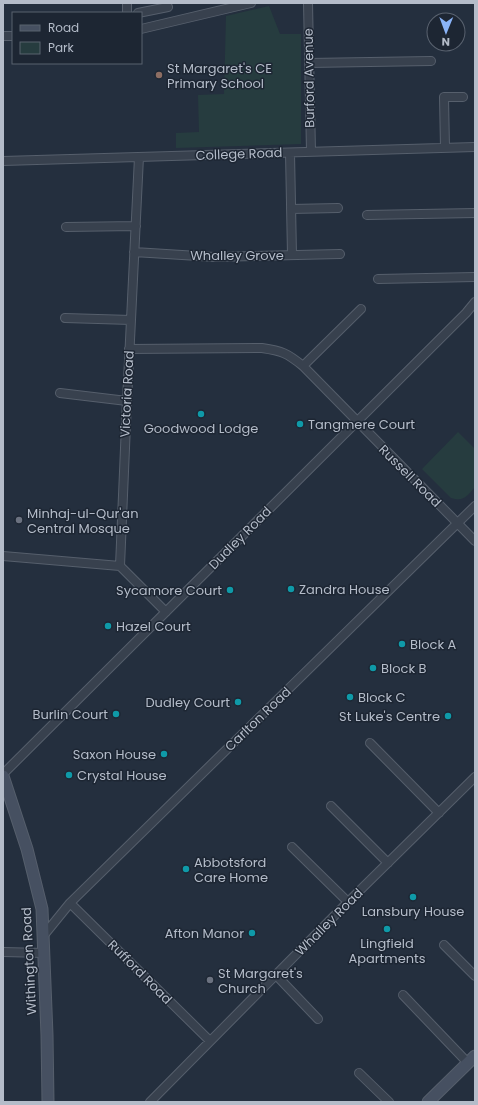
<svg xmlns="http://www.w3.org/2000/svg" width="478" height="1105" viewBox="0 0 478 1105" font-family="Poppins,sans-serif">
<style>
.green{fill:#263c3f}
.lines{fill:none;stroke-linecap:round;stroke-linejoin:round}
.street-casing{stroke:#565f6c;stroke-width:10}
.secondary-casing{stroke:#565f6c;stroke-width:13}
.street{stroke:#38414e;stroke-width:8}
.secondary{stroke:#465061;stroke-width:11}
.education-dot{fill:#8d6e63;stroke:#1d2633;stroke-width:1.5}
.culture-dot{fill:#0f9aa8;stroke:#1d2633;stroke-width:1.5}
.worship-dot{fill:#6b7280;stroke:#1d2633;stroke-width:1.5}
.labels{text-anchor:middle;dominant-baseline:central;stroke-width:3;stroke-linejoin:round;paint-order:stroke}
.poi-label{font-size:13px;fill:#b4bcc9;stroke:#1d2633;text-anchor:start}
.street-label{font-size:13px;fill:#b4bcc9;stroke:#1d2633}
</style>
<rect width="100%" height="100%" fill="#242f3e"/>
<path class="green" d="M269,6l11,28h21v110l-125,4v-15l23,-1 -1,-37 26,-1 2,-78z
M458,432l17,17v38c-8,9 -11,15 -24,11l-29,-29z"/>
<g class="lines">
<g class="street-casing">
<path id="street" d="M308,3l3,149
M127,13v-10
M138,13l30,-6
M141,29l110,-26
M3,36h10
M309,63l122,-2
M445,148l-1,-51h19
M290,153l2,102
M139,157l-12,244 -7,165 46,46
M3,161l472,-14
M291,209l47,-1
M367,215l108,-2
M66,227l70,-1
M134,252l80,5 126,-3
M378,279l97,-2
M65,318l66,2
M129,349l133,-1c20,3 25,5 41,18l172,175
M303,366l58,-57
M60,393l67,8
M3,556l117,10
M370,743l69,70
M3,774l463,-461 9,-11
M331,806l57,57
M292,847l56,55
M70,903l140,138
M44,935l26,-32 405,-397
M444,945l31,31
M3,952l41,1
M276,975l42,44
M403,995l65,68
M359,1073l30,29
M150,1102l198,-200 127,-125"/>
</g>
<g class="secondary-casing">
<path id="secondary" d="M3,776l24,73 15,60 5,126 1,67
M428,1102l47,-46"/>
</g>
<use href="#street" class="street"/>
<use href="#secondary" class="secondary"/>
</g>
<circle class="education-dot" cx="159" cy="75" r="4"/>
<g class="culture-dot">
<circle cx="201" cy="414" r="4"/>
<circle cx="300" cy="424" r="4"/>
<circle cx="291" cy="589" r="4"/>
<circle cx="230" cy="590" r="4"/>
<circle cx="108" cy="626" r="4"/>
<circle cx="402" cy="644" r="4"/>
<circle cx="373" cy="668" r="4"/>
<circle cx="350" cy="697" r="4"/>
<circle cx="238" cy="702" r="4"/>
<circle cx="116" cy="714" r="4"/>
<circle cx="448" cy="716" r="4"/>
<circle cx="164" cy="754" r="4"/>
<circle cx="69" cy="775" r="4"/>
<circle cx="186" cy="869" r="4"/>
<circle cx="413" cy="897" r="4"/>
<circle cx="387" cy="929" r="4"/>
<circle cx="252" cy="933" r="4"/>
</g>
<g class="worship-dot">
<circle cx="19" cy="520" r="4"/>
<circle cx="210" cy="980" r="4"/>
</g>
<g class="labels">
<g class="poi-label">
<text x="167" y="68">St Margaret's CE<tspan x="167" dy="15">Primary School</tspan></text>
<text x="308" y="424">Tangmere Court</text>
<text x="201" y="428" text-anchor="middle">Goodwood Lodge</text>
<text x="27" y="513">Minhaj-ul-Qur'an<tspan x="27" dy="15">Central Mosque</tspan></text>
<text x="299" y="589">Zandra House</text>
<text x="222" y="590" text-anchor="end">Sycamore Court</text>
<text x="116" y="626">Hazel Court</text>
<text x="410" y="644">Block A</text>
<text x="381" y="668">Block B</text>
<text x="358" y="697">Block C</text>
<text x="230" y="702" text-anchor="end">Dudley Court</text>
<text x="108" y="714" text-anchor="end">Burlin Court</text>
<text x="440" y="716" text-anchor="end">St Luke's Centre</text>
<text x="156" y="754" text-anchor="end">Saxon House</text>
<text x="77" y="775">Crystal House</text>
<text x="194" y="862">Abbotsford<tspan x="194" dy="15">Care Home</tspan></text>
<text x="413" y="911" text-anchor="middle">Lansbury House</text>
<text x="244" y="933" text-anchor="end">Afton Manor</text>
<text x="387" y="943" text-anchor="middle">Lingfield<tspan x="387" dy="15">Apartments</tspan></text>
<text x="218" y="973">St Margaret's<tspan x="218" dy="15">Church</tspan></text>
</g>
<g class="street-label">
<text transform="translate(309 78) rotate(-91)">Burford Avenue</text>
<text transform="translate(239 154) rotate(-2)">College Road</text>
<text x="237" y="255">Whalley Grove</text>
<text transform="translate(127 394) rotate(-87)">Victoria Road</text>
<text transform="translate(410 476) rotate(45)">Russell Road</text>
<text transform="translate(240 538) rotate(-45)">Dudley Road</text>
<text transform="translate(258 719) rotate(-44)">Carlton Road</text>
<text transform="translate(329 922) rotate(-45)">Whalley Road</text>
<text transform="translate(29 961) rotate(-93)">Withington Road</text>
<text transform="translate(140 972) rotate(45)">Rufford Road</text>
</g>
</g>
<rect width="478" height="1105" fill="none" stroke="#b4bcc9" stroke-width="8"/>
<rect x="12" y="12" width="130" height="52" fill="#1d2633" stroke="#59626f"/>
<rect x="20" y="25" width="20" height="6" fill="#465061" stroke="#59626f"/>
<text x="48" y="32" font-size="12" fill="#b4bcc9">Road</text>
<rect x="20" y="42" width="20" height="12" fill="#263c3f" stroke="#59626f"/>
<text x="48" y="52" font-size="12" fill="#b4bcc9">Park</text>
<g transform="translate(446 32) rotate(181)"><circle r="19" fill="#1d2633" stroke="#59626f"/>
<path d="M0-3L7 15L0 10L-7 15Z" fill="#8ab4f8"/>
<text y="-6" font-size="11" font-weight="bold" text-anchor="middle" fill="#b4bcc9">N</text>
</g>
</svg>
